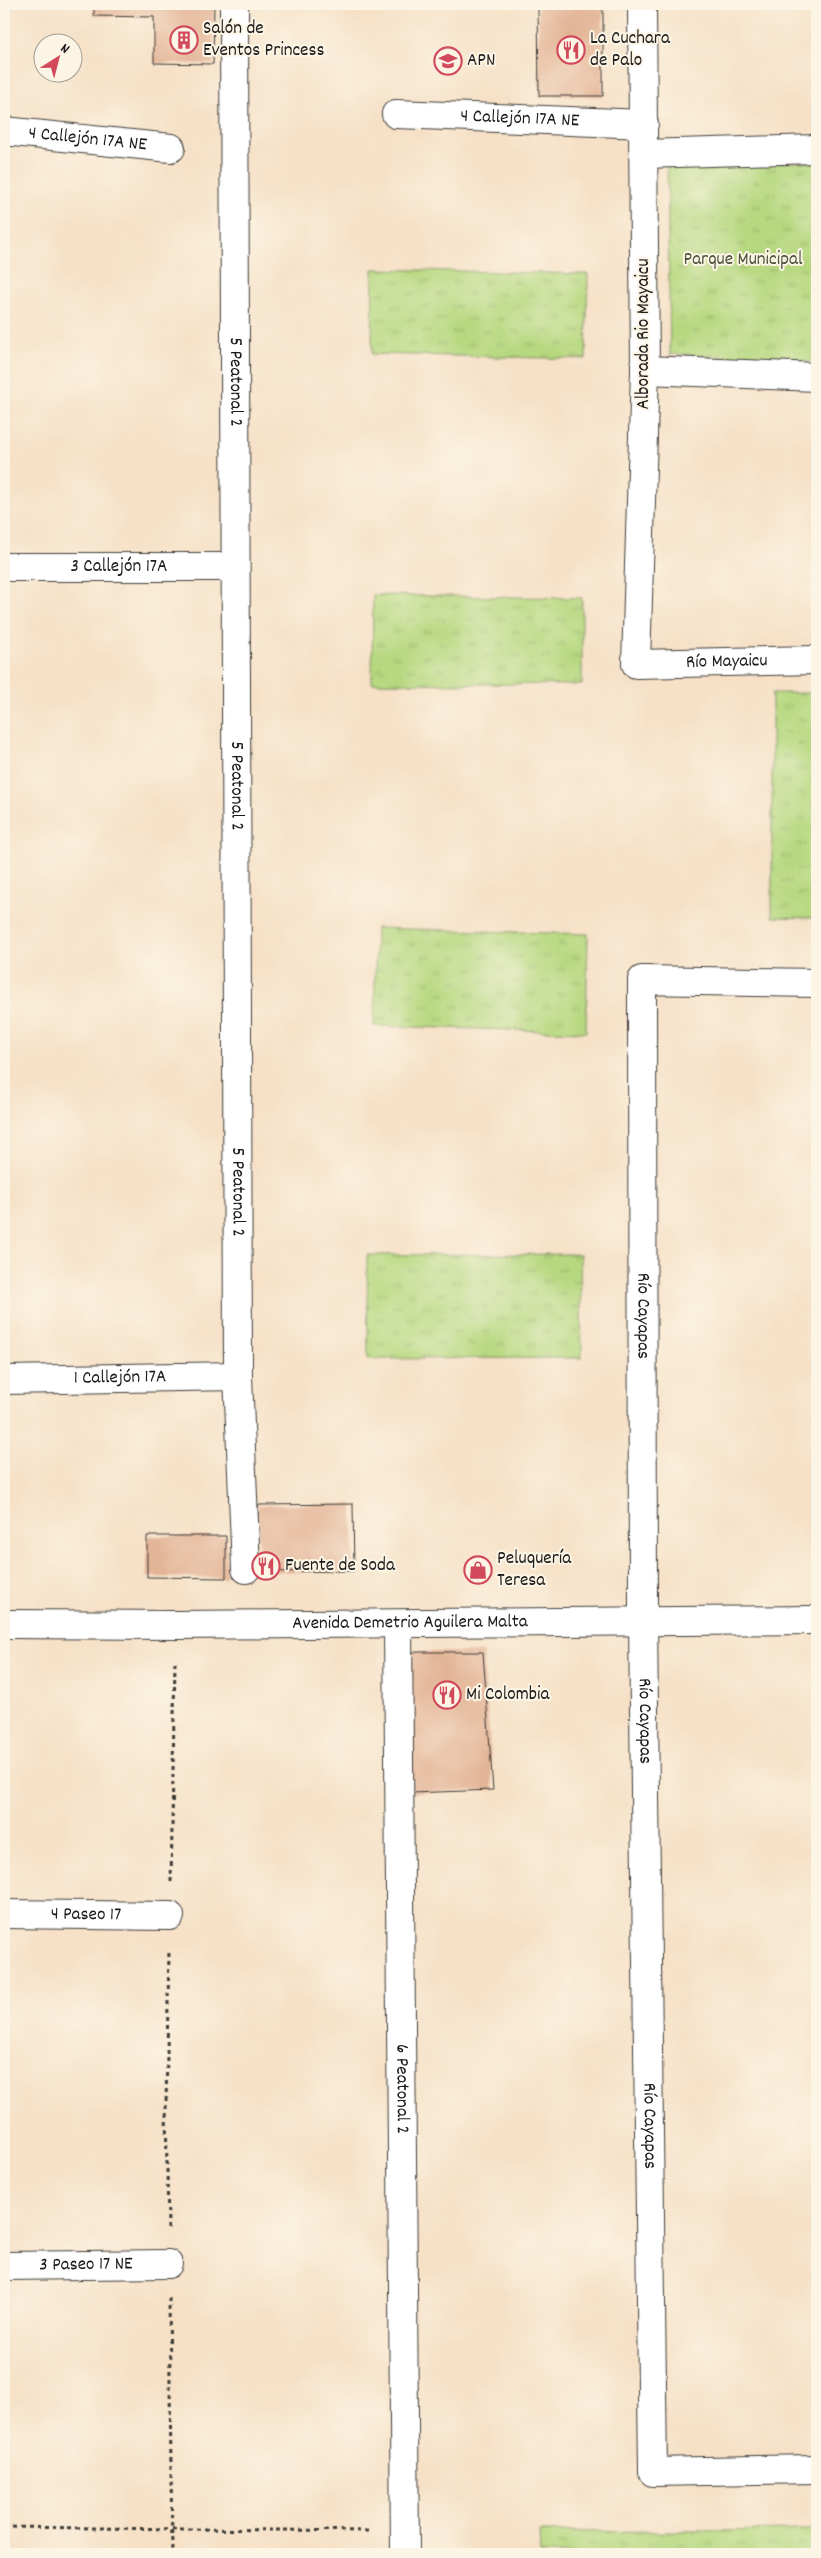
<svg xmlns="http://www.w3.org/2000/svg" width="821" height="2558" viewBox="0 0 821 2558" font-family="Dekko,sans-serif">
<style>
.grass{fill:url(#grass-tufts);stroke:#697a4e}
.building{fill:#e3b496}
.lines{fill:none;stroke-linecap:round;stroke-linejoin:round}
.minor-casing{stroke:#3d3a36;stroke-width:30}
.path{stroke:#3d3a36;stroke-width:3;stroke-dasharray:4 4;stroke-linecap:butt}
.minor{stroke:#fff;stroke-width:28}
.labels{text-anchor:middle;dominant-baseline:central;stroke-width:4;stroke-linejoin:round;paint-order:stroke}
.poi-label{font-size:19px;fill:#1c1c1c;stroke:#fcf5e5;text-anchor:start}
.street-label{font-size:19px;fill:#1c1c1c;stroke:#fcf5e5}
.park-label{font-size:19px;fill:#4a543a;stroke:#fcf5e5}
</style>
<defs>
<pattern id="grass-tufts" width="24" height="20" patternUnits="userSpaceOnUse" patternTransform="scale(1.25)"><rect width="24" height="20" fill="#b6d87f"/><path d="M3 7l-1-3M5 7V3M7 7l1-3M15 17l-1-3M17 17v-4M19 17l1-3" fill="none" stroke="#9cb96d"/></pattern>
</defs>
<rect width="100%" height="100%" fill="#fcf5e5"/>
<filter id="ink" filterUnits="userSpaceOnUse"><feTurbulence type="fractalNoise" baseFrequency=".02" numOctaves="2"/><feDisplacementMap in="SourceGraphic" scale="10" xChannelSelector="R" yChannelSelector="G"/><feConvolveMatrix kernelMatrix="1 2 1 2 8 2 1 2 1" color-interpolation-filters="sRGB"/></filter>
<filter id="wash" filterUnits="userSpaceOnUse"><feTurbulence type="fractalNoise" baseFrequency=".0096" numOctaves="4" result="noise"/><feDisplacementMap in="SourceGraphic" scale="20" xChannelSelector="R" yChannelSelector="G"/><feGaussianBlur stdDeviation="1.12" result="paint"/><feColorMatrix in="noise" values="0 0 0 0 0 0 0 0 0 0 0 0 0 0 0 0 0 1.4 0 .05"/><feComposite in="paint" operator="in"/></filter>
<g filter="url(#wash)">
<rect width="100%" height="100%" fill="#f6e1c7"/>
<path class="grass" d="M817,162v200l-147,-8 -3,-189z
M373,269l215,5 -2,85 -214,-5z
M373,595l209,3v87l-210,-2z
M772,693h45v225l-45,-1z
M376,928l212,6 -2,98 -212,-6z
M580,1254l2,104 -214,1 -1,-104z
M817,2530v24h-277l-1,-22z"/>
<g id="blocks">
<path class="building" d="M94,4h120l-1,60 -59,-1v-46l-60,-1z
M538,5h65v91h-64z
M353,1504l1,67 -95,1 -1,-67z
M147,1536h79v42l-79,-1z
M408,1652h75l10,138 -83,3z"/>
</g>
</g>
<g filter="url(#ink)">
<use href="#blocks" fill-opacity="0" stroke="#3d3a36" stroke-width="1"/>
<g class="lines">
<g class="minor-casing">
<g id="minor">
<path id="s1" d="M234,4l4,1372 8,193"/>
<path id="s2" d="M642,4l3,366 -9,294 181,-4"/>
<path id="s3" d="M396,114l248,10"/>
<path id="s4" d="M4,131l167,17"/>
<path d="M644,154l173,-5"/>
<path d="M645,370l172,7"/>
<path id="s5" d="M4,567h230"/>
<path id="s6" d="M817,983l-175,-3 1,642 10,850 164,-3"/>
<path id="s7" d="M4,1380l234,-4"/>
<path id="s8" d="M4,1624l171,1 642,-5"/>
<path id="s9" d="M398,1624l7,930"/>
<path id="s10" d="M4,1914l166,2"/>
<path id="s11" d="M4,2266l164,-2"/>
</g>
</g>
<path class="path" d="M171,1882l4,-221
M168,2229l-2,-124 3,-154
M169,2298l3,256
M4,2527l367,4"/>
<use href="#minor" class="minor"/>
</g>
</g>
<defs>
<g id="building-ring" transform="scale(1.4375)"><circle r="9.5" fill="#fcf5e5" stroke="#d1495b" stroke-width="1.5"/><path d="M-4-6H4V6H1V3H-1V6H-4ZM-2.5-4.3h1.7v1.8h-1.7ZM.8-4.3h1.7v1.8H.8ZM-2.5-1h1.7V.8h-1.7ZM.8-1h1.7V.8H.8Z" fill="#d1495b"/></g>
<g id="restaurant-ring" transform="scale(1.4375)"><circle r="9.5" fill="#fcf5e5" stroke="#d1495b" stroke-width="1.5"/><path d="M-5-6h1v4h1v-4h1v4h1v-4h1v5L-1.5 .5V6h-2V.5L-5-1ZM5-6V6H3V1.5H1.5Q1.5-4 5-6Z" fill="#d1495b"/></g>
<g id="school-ring" transform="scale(1.4375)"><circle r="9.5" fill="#fcf5e5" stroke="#d1495b" stroke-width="1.5"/><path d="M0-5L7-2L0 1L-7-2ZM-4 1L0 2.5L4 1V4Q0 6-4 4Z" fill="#d1495b"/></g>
<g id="shop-ring" transform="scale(1.4375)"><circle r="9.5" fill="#fcf5e5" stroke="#d1495b" stroke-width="1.5"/><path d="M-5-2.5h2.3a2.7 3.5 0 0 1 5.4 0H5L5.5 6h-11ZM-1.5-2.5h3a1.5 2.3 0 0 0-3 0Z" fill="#d1495b"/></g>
</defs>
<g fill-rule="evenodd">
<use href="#building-ring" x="184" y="40"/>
<use href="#restaurant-ring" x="571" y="50"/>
<use href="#school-ring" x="448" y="61"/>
<use href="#restaurant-ring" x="266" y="1566"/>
<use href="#shop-ring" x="478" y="1570"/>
<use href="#restaurant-ring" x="447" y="1695"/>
</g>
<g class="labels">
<g class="poi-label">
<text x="203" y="29">Salón de<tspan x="203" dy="22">Eventos Princess</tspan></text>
<text x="590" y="39">La Cuchara<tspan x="590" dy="22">de Palo</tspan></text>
<text x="467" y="61">APN</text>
<text x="497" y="1559">Peluquería<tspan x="497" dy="22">Teresa</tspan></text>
<text x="285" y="1566">Fuente de Soda</text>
<text x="466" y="1695">Mi Colombia</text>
</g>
<g class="street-label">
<text stroke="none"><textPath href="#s3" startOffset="124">4 Callejón 17A NE</textPath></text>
<text stroke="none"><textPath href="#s4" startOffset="84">4 Callejón 17A NE</textPath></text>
<text transform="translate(644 334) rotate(-90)">Alborada Rio Mayaicu</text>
<text stroke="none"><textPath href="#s1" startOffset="378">5 Peatonal 2</textPath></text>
<text stroke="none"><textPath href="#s5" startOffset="115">3 Callejón 17A</textPath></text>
<text stroke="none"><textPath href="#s2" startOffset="751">Río Mayaicu</textPath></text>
<text stroke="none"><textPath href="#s1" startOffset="782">5 Peatonal 2</textPath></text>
<text stroke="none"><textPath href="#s1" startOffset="1188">5 Peatonal 2</textPath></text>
<text stroke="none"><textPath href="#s6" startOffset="511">Río Cayapas</textPath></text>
<text stroke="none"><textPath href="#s7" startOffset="116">1 Callejón 17A</textPath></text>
<text stroke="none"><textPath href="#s8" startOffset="406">Avenida Demetrio Aguilera Malta</textPath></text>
<text stroke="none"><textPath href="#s6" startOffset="916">Río Cayapas</textPath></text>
<text stroke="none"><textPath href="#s10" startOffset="82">4 Paseo 17</textPath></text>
<text stroke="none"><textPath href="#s9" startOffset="465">6 Peatonal 2</textPath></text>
<text stroke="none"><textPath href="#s6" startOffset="1321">Río Cayapas</textPath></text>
<text stroke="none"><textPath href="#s11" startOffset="82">3 Paseo 17 NE</textPath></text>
</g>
<g class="park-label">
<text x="743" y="260">Parque Municipal</text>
</g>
</g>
<rect width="821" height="2558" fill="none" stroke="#fcf5e5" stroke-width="20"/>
<g transform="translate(58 58) rotate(36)"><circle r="24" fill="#fcf5e5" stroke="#a29e95"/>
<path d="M0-4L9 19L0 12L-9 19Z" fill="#d1495b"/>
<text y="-8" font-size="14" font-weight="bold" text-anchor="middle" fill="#1c1c1c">N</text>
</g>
</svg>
